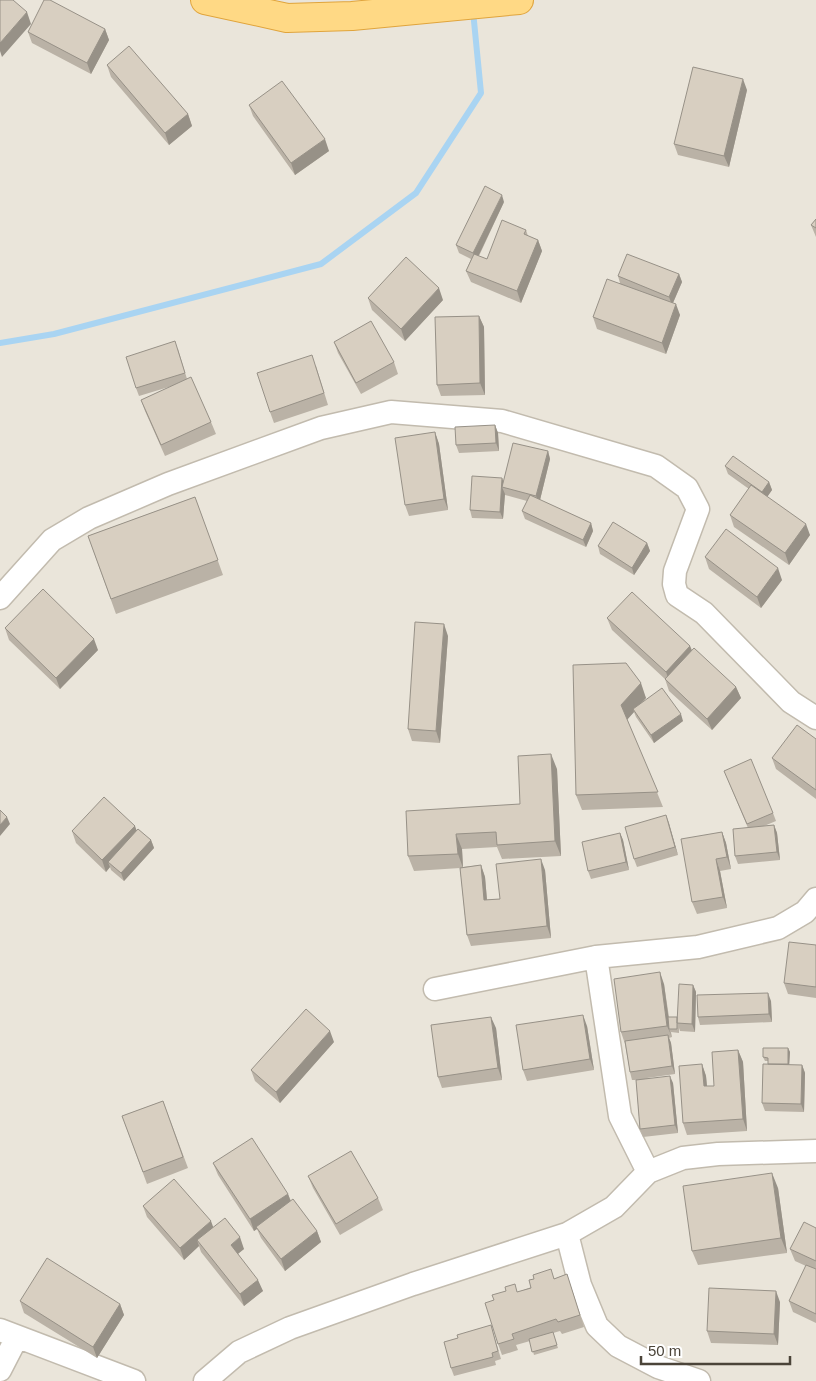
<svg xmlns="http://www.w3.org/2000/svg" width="816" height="1381" viewBox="0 0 816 1381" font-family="Helvetica,sans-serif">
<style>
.residential{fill:#eae5da}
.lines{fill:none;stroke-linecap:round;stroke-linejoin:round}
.stream{stroke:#a9d4f2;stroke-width:6}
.minor-casing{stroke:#c2bbae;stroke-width:25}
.trunk-casing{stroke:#e0a43c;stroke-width:30}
.minor{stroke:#fff;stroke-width:22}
.trunk{stroke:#ffd985;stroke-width:28}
.wall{fill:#bab2a6}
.shaded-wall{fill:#979187}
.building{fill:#d8cfc1;stroke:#979187}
</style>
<rect width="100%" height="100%" fill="#f6f3ec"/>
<path class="residential" d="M0,0h816v1381h-816z"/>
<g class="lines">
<path class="stream" d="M0,343l54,-9 267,-70 95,-71 65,-100 -8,-82"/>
<g class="minor-casing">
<path id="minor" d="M0,598l52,-58 37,-22 79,-34 153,-56 70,-16 111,9 154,45 31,22 11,21 -23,62 -1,13 3,11 27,18 87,89 25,16
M596,957l24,159 28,56
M435,989l161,-32 102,-10 80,-19 27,-16 11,-13
M567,1234l13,51 17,41 21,20 40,21 41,14
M0,1330l134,51
M0,1370l17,-33
M205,1381l34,-29 51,-24 123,-44 154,-50 47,-27 34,-35 35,-14 35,-4 98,-3"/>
</g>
<g class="trunk-casing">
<path id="trunk" d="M205,0l82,18 65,-2 167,-16"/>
</g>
<use href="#minor" class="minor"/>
<use href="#trunk" class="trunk"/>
</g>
<path class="wall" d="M105,29l4,11 -18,34 -59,-31 -4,-11z
M107,65l81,49 4,12 -23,19 -58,-68z
M747,90l-18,77 -51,-12 -4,-11z
M249,105l80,46 -34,24 -42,-59z
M504,202l-25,54 8,3 39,-29 2,6 10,4 4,11 -21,52 -50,-21 -5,-11 5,-12 -12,-6 -3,-8z
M816,219v18l-5,-12z
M679,274l3,8 -9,21 7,12 -14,39 -69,-25 -4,-12 27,-34 -2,-7z
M368,298l75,2 -38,41 -33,-31z
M479,316l5,11 1,68 -44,1 -4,-11z
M334,342l60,20 4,12 -37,20 -23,-41z
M178,349l9,30 24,43 5,12 -51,22 -20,-45 -4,-11 31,-14 -33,10 -3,-8z
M316,366l12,39 -54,18 -4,-11z
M495,425l3,8 1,18 -40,2 -3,-8z
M435,432l4,12 9,66 -39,6 -4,-11z
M548,451l2,8 -10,41 51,23 2,8 -7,16 -61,-28 -3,-8 5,-10 -22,-6v-1l-2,25 -31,-1 -2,-8 32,-32 1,4z
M725,466l44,16 3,8 -5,7 43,38 -21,30 -55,-38 -4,-12 19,-26 -21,-15z
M195,497l28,78 -107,39 -28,-78z
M647,543l3,8 -16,24 -34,-21 -2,-8z
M705,557l77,23 -21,28 -52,-39z
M607,618l83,28 2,4 44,37 5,11 -29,32 -43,-39 -4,-12 -53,-49z
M5,628l93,22 -38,39 -51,-49z
M448,636l-8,107 -28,-2 -4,-12z
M626,663l20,35 -4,4 41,19 -29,22 -18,-26 -2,-5 -7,7 36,88 -81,3 -6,-15z
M816,739v60l-40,-30 -4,-11z
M557,769l4,87 -59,3 -5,-12 -35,2 1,18 18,-2 4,12 2,23 13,-1 45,-29 6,68 -80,8 -4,-11 -7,-67 -46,3 -6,-15 112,-52z
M724,771l49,42 3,8 -12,5 10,-1 3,8 3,27 -42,4 -3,-8 13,-28z
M666,815l12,40 -41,12 -3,-8z
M136,830l15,10 3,8 -30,33 -13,-11 -1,-3 -4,5 -30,-29 -4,-12z
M722,832l4,11 5,26 -11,2 7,37 -30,6 -5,-12z
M620,833l3,7 6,30 -38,9 -3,-8z
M816,945v53l-28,-4 -4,-11z
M664,984l5,33h8l16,-32 3,7 -1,40 -15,-1 -1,-3v5l-8,-1 1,5 -3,1 2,5 4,31 -28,4 26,5 5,50 -35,4 -3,-8 -4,-49h-4l-2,-8 -5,-28 -4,-12z
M771,1001l1,21 -72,3 -2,-8z
M587,1026l7,44 -67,11 -4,-11z
M496,1028l6,52 -60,8 -4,-11z
M334,1042l-54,61 -25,-22 -4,-11z
M788,1048l2,4 -1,13h13l3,8 -1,39 -39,-1 -3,-8 6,-39v-3h-3l-2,-4z
M738,1050l5,12 4,69 -60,4 -4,-12 19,-59 4,12 1,10h7z
M163,1101l25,67 -41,16 -25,-68z
M213,1163l75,31 3,7 26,30 4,11 -36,29 -24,-33 -4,-9 -3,2 -36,-56z
M308,1176l70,22 5,12 -43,25 -27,-47z
M778,1188l9,65 -89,12 -6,-14z
M143,1206l70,21 31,22 -6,5 25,37 -19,15 -43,-54 -2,-6 -15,14 -37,-43z
M816,1228v95l-23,-11 -4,-11 17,-35 -11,-5 -5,-12z
M567,1274l17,53 -22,7 -2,-3 -7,2 5,15 -24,7 -4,-14 -14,4 2,5 -16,5 -4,-11 -4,-44 12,-9 12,1z
M20,1301l100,3 4,11 -27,43 -73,-45z
M780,1302l-2,43 -67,-2 -4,-12z
M491,1325l10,34 -6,2 1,4 -42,11 -3,-8 7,-30z"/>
<path class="shaded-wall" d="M27,12l4,12 -29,33 -2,-6v-8z
M105,29l4,11 -18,34 -4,-11z
M743,79l4,11 -18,77 -5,-11z
M188,114l4,12 -23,19 -4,-12z
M325,139l4,12 -34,24 -4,-12z
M502,195l2,7 -28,59 -3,-8z
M538,240l4,11 -21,52 -4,-12z
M679,274l3,8 -10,23 -3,-8z
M439,288l4,12 -38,41 -4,-12z
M676,304l4,11 -14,39 -4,-11z
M479,316l5,11 1,68 -5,-12z
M495,425l3,8 1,18 -3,-8z
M435,432l4,12 9,66 -4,-11z
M548,451l2,8 -11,45 -3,-8z
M502,478l3,8 -3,1 3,7 -2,25 -3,-7z
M769,482l3,8 -7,10 -3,-8z
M591,523l2,8 -7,16 -3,-7z
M806,524l4,11 -21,30 -4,-12z
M647,543l3,8 -16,24 -2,-7z
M778,568l4,12 -21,28 -4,-11z
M444,624l4,12 -8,107 -4,-12z
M94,639l4,11 -38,39 -4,-11z
M690,646l4,11 -24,27 -4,-12z
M641,683l5,15 -12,13 -1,-2 1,3 -7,8 -6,-15z
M736,687l5,11 -29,32 -5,-11z
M681,714l2,7 -29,22 -3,-8z
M551,754l6,15 4,87 -6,-15z
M666,815l3,8 9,32 -3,-8z
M7,817l3,7 -10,12v-11z
M774,825l3,8 3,27 -3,-8z
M135,826l4,11 -31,25 2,5 -4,5 -4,-12z
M722,832l4,11 5,26 -4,-12z
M620,833l3,7 6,30 -3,-8z
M456,834l6,15 1,19 -5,-14z
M151,840l3,8 -30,33 -3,-8z
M541,859l4,11 6,68 -4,-12z
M716,859l4,12 7,37 -4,-11z
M481,865l4,12 3,35 -4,-12z
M660,972l4,12 6,45h-1l3,8 -5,-11z
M693,985l3,7 -1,40 -3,-8z
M768,993l3,8 1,21 -3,-8z
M583,1015l4,11 7,44 -4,-11z
M491,1017l5,11 6,52 -4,-12z
M330,1031l4,11 -54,61 -4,-11z
M668,1035l3,8 4,31 -3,-8z
M788,1048l2,4 -1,16 -1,-4z
M738,1050l5,12 4,69 -4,-12z
M702,1064l4,12 2,22 -4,-12z
M802,1065l3,8 -1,39 -3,-8z
M670,1076l3,7 5,50 -3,-8z
M772,1173l6,15 9,65 -6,-15z
M288,1194l4,11 -38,26 -4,-12z
M211,1221l4,11 -18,8 2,6 -15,14 -4,-12z
M317,1231l4,11 -36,29 -4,-12z
M240,1237l4,12 -9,7 -4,-11z
M258,1280l5,11 -19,15 -4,-12z
M776,1291l4,11 -2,43 -4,-11z
M120,1304l4,11 -27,43 -4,-11z"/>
<path class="building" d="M0,0h13l14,12 -27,31z
M44,0h6l55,29 -18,34 -59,-31z
M129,46l59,68 -23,19 -58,-68z
M693,67l50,12 -19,77 -50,-12z
M282,81l43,58 -34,24 -42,-58z
M485,186l17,9 -29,58 -17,-8z
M816,219v9l-5,-3z
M502,220l24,10 -2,4 14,6 -21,51 -51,-20 8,-17 13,5z
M627,254l52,20 -10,23 -51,-21z
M406,257l33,31 -38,41 -33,-31z
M607,279l69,25 -14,39 -69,-26z
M479,316l1,67 -43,2 -2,-68z
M371,321l23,41 -38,21 -22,-41z
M175,341l10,32 -49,15 -10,-31z
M312,355l12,38 -54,19 -13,-39z
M191,377l20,45 -50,23 -20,-45z
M495,425l1,18 -40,2 -1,-18z
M435,432l9,67 -39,6 -10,-67z
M513,443l35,8 -12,45 -34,-9z
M733,456l36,26 -7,10 -37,-26z
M472,476l30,2 -2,34 -30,-2z
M751,485l55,39 -21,29 -55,-38z
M530,495l61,28 -8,17 -61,-29z
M195,497l23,63 -107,39 -23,-63z
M613,522l34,21 -15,25 -34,-22z
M726,529l52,39 -21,29 -52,-40z
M43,589l51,50 -38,39 -51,-50z
M632,592l58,54 -24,26 -59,-54z
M415,622l29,2 -8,107 -28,-2z
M694,648l42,39 -29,32 -42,-40z
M626,663l15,20 -20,22 37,87 -82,3 -3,-130z
M662,688l19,26 -30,21 -18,-26z
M797,725l19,14v51l-44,-32z
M551,754l4,87 -58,4 -1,-13 -40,2 2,20 -50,2 -2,-45 114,-7 -2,-48z
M751,759l22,54 -26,11 -23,-53z
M104,797l31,29 -33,34 -30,-29z
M0,810l7,7 -7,8z
M666,815l9,32 -41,12 -9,-32z
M774,825l3,27 -42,4 -2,-27z
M138,829l13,11 -30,33 -13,-11z
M722,832l5,25 -11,2 7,38 -31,5 -11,-63z
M620,833l6,29 -38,9 -6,-29z
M541,859l6,67 -80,9 -7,-67 21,-3 3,35 16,-1 -4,-35z
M789,942l27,3v42l-32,-4z
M660,972l7,54 -46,6 -7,-53z
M679,984l14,1 -1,39 -15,-1z
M768,993l1,21 -71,3 -1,-22z
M306,1009l24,22 -54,61 -25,-22z
M583,1015l7,44 -67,11 -7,-45z
M491,1017l7,51 -60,9 -7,-52z
M668,1017h9v12h-8z
M668,1035l4,31 -42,6 -5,-31z
M763,1048h25v16h-20v-6l-5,-1z
M738,1050l5,69 -60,4 -4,-57 23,-2 2,22h10l-2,-34z
M763,1064l39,1 -1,39 -39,-1z
M670,1076l5,49 -35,4 -4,-49z
M163,1101l20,56 -40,15 -21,-56z
M252,1138l36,56 -38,25 -37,-56z
M351,1151l27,47 -42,26 -28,-48z
M772,1173l9,65 -89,13 -9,-65z
M174,1179l37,42 -31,27 -37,-42z
M293,1199l24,32 -36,28 -25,-32z
M225,1218l15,19 -9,8 27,35 -18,14 -43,-54z
M804,1222l12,6v33l-26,-12z
M47,1258l73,46 -27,43 -73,-46z
M806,1265l10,4v45l-27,-13z
M551,1269l3,10 13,-5 13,41 -22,7 -2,-3 -44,15 2,5 -16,5 -13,-41 9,-3 -2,-5 14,-4 -1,-4 10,-3 2,8 14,-4 -2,-8 5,-1 -1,-4z
M709,1288l67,3 -2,43 -67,-3z
M491,1325l7,26 -6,2 1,4 -42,11 -7,-26 14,-4 -1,-3z
M553,1332l4,13 -25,7 -3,-13z"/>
<path d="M641 1356v8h149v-8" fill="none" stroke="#4b4439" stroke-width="2.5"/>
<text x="648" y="1356" font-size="15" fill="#4b4439" stroke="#ffffff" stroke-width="4" paint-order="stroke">50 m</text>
</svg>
